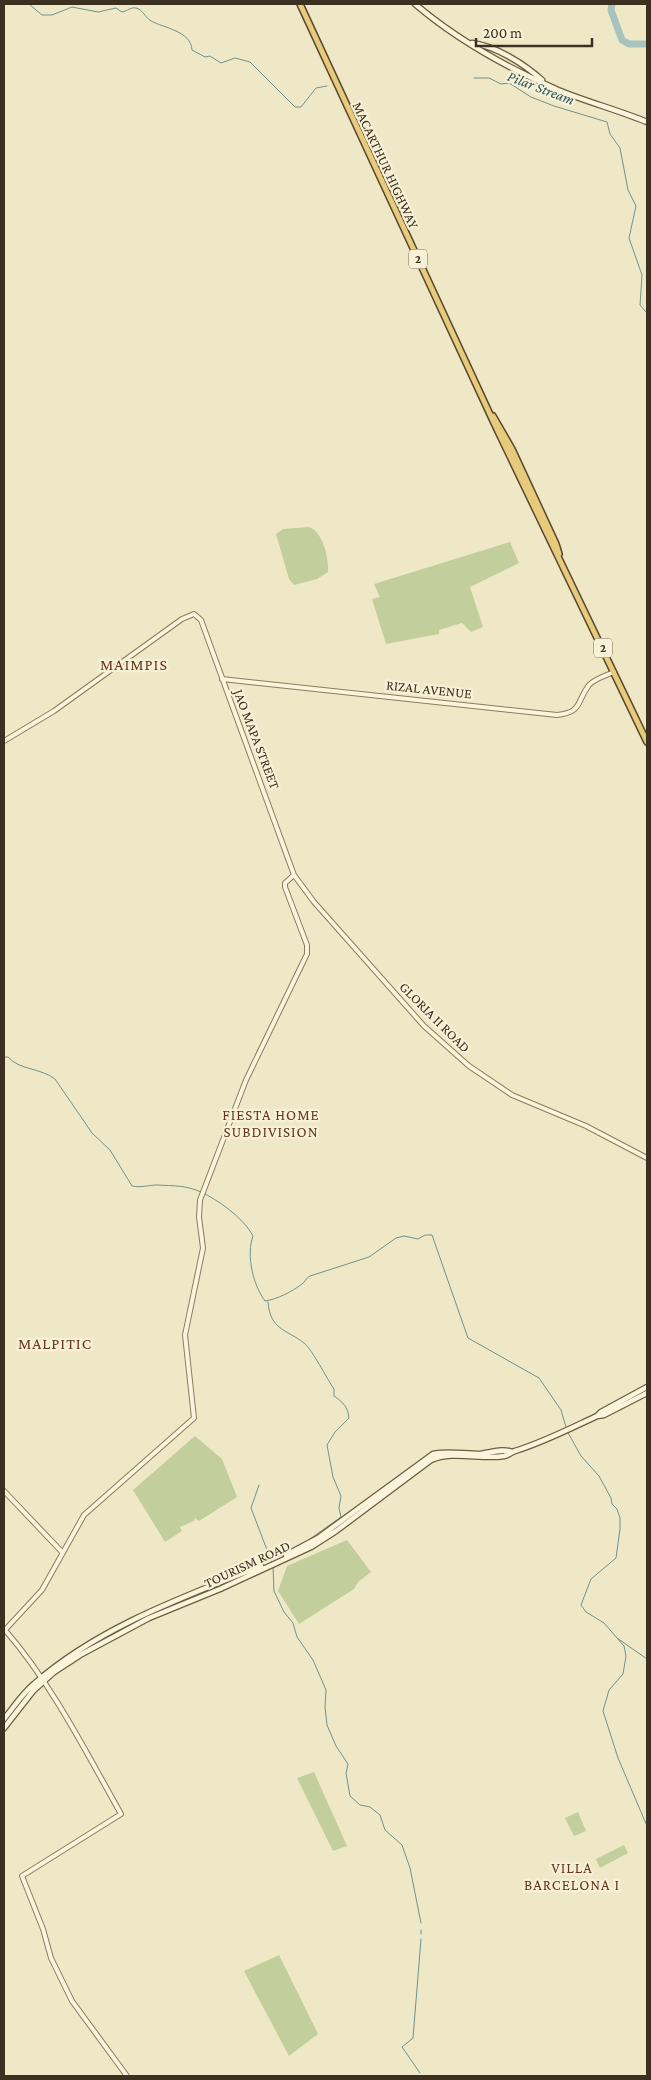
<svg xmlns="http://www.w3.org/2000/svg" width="651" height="2080" viewBox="0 0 651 2080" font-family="'Crimson Pro',serif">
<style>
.green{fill:#c2ce9b}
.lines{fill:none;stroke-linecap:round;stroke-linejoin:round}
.stream{stroke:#6f928d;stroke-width:1}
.river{stroke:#a8c3be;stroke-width:7}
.tertiary-casing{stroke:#8b7b5c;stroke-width:6}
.secondary-casing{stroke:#6d5c3f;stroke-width:7}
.trunk-casing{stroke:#594830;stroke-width:8}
.tertiary{stroke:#f9f4db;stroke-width:4}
.secondary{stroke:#f9f4db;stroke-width:4.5}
.trunk{stroke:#e8ca7c;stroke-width:5}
.labels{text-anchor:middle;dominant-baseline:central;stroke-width:4.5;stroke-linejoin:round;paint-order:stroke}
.shield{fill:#f6f1d7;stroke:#746b57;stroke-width:1}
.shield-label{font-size:12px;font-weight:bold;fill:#3c3120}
.street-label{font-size:14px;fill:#3c3120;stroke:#f6f1d7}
.water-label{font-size:15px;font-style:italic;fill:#2f595b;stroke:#f6f1d7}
.neighbourhood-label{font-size:15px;letter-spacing:1px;fill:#69371f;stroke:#f6f1d7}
.quarter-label{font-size:16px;letter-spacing:1px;fill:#69371f;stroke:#f6f1d7}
</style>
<rect width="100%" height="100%" fill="#efe8c7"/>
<path class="green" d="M309,527c14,5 20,31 19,45l-11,7 -23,6 -5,-6 -13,-45 7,-5z
M510,542l9,21 -49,24 13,40 -12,5 -9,-9 -23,7v4l-53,10 -14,-45 8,-2 -6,-13z
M195,1436l27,23 15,38 -38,24 -4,-3 -1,3 -14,6 2,4 -17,11 -32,-52z
M347,1540l24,32 -13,10 -4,7 -55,35 -21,-33 9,-25z
M314,1772l33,74 -14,5 -36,-73z
M578,1812l8,19 -12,5 -9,-18z
M624,1845l4,8 -28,15 -4,-9z
M279,1955l39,79 -29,22 -45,-85z"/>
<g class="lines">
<path class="stream" d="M29,4l13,11h10l20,-8 26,5 18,-4 6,4c5,-1 9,-5 14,-4 6,1 9,9 15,13 13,7 40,10 41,29l13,7 5,-1 11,7 14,-5 15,4 45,45h6l15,-19 11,-2
M474,78h15l12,6 8,-1 22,14 23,9 53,16 3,12 10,14 8,42 8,16 -7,32 13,37 -2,30 7,8
M4,1057h4c11,13 33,11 47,22l37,54 18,17 22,36c10,2 16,-1 25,-1 16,1 29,0 44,7
M205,1194c16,8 40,26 48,42 -7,19 0,49 12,65 13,-2 26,-9 37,-17 3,-2 4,-6 8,-8l59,-19 27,-19 8,-2 14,3 7,-4h7l36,103 71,40 22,32 5,17
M268,1302c2,28 18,27 36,41 8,6 23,36 30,46v7c9,6 14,11 15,22l-14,14 -8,13 6,32 8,19 -2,12 2,9 -34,24
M567,1431l14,25 18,20 12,22 1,6 5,5 3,9v11l-4,29 -25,21 -10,26 5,7 18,11 20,23 2,10 -3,18 -14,16 -6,21 15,47 29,68
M259,1485l-8,23 21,55
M272,1559l21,-10
M273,1567l1,24 10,21 9,11 4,14 16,23 13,30 -1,17 2,18 9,21 12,18 -2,9 4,23 10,9 10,2 10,8 5,15 17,15 8,23 11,55
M617,1638l30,21
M421,1930v4
M420,2073l-18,-26 11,-9 8,-99"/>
<path class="river" d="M612,4l-1,6 11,30 7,4h18"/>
<g class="tertiary-casing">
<path id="tertiary" d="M222,679l335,36c26,-3 19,-13 32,-30 5,-6 18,-10 25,-13
M4,741l50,-30 128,-92 12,-5 7,6 93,255 20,27 110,124 45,40 43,29 74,31 61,32
M4,1491l58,61
M5,1630c47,54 81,122 116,184l-99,62 21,53 8,29 21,43 55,75
M4,1631l38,-41 42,-75 110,-97 -9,-83 18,-87 -4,-31 1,-17 46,-120 61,-126v-9l-22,-58v-4l9,-8"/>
</g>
<g class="secondary-casing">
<path id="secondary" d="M415,4c41,35 93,64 143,86 29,12 60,20 89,32
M472,43c24,3 52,21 70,37
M597,1416l4,-4 46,-25
M286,1555l32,-17 115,-84c16,-3 31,0 47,0 11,-1 22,-6 32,-2
M4,1719c10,-12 18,-25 30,-35 63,-56 149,-87 227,-118
M4,1728l29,-37 21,-19 26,-17 69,-37 71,-29 91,-42 25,-16 95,-71c22,-10 50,0 73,-4 5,-1 7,-4 11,-5 29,-9 54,-22 82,-35l7,-1 43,-22"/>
</g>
<g class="trunk-casing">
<path id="trunk" d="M300,4l194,419 153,319
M493,416l19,33 44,95 3,10"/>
</g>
<use href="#tertiary" class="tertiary"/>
<use href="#secondary" class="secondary"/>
<use href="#trunk" class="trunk"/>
</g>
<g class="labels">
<g class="shield">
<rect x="409" y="249.5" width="18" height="19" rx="4"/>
<rect x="594" y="638.5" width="18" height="19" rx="4"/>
</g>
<g class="shield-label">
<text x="418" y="259">2</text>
<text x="603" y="648">2</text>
</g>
<g class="street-label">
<text transform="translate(386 165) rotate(65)">MACARTHUR HIGHWAY</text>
<text transform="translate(429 689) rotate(6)">RIZAL AVENUE</text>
<text transform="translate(257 739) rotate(69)">JAO MAPA STREET</text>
<text transform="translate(435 1017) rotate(45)">GLORIA II ROAD</text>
<text transform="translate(247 1564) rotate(-25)">TOURISM ROAD</text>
</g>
<g class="water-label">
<text transform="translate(541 88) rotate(21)">Pilar Stream</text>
</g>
<g class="neighbourhood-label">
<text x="271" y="1115">FIESTA HOME<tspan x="271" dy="17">SUBDIVISION</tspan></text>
<text x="572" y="1868">VILLA<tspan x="572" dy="17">BARCELONA I</tspan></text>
</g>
<g class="quarter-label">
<text x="134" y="664">MAIMPIS</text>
<text x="55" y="1343">MALPITIC</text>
</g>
</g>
<rect width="651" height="2080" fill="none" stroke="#3c3120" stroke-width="10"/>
<path d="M476 38v8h116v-8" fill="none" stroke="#3c3120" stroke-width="2.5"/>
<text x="483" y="38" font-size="15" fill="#3c3120" stroke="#f6f1d7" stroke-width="4" paint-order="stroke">200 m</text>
</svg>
